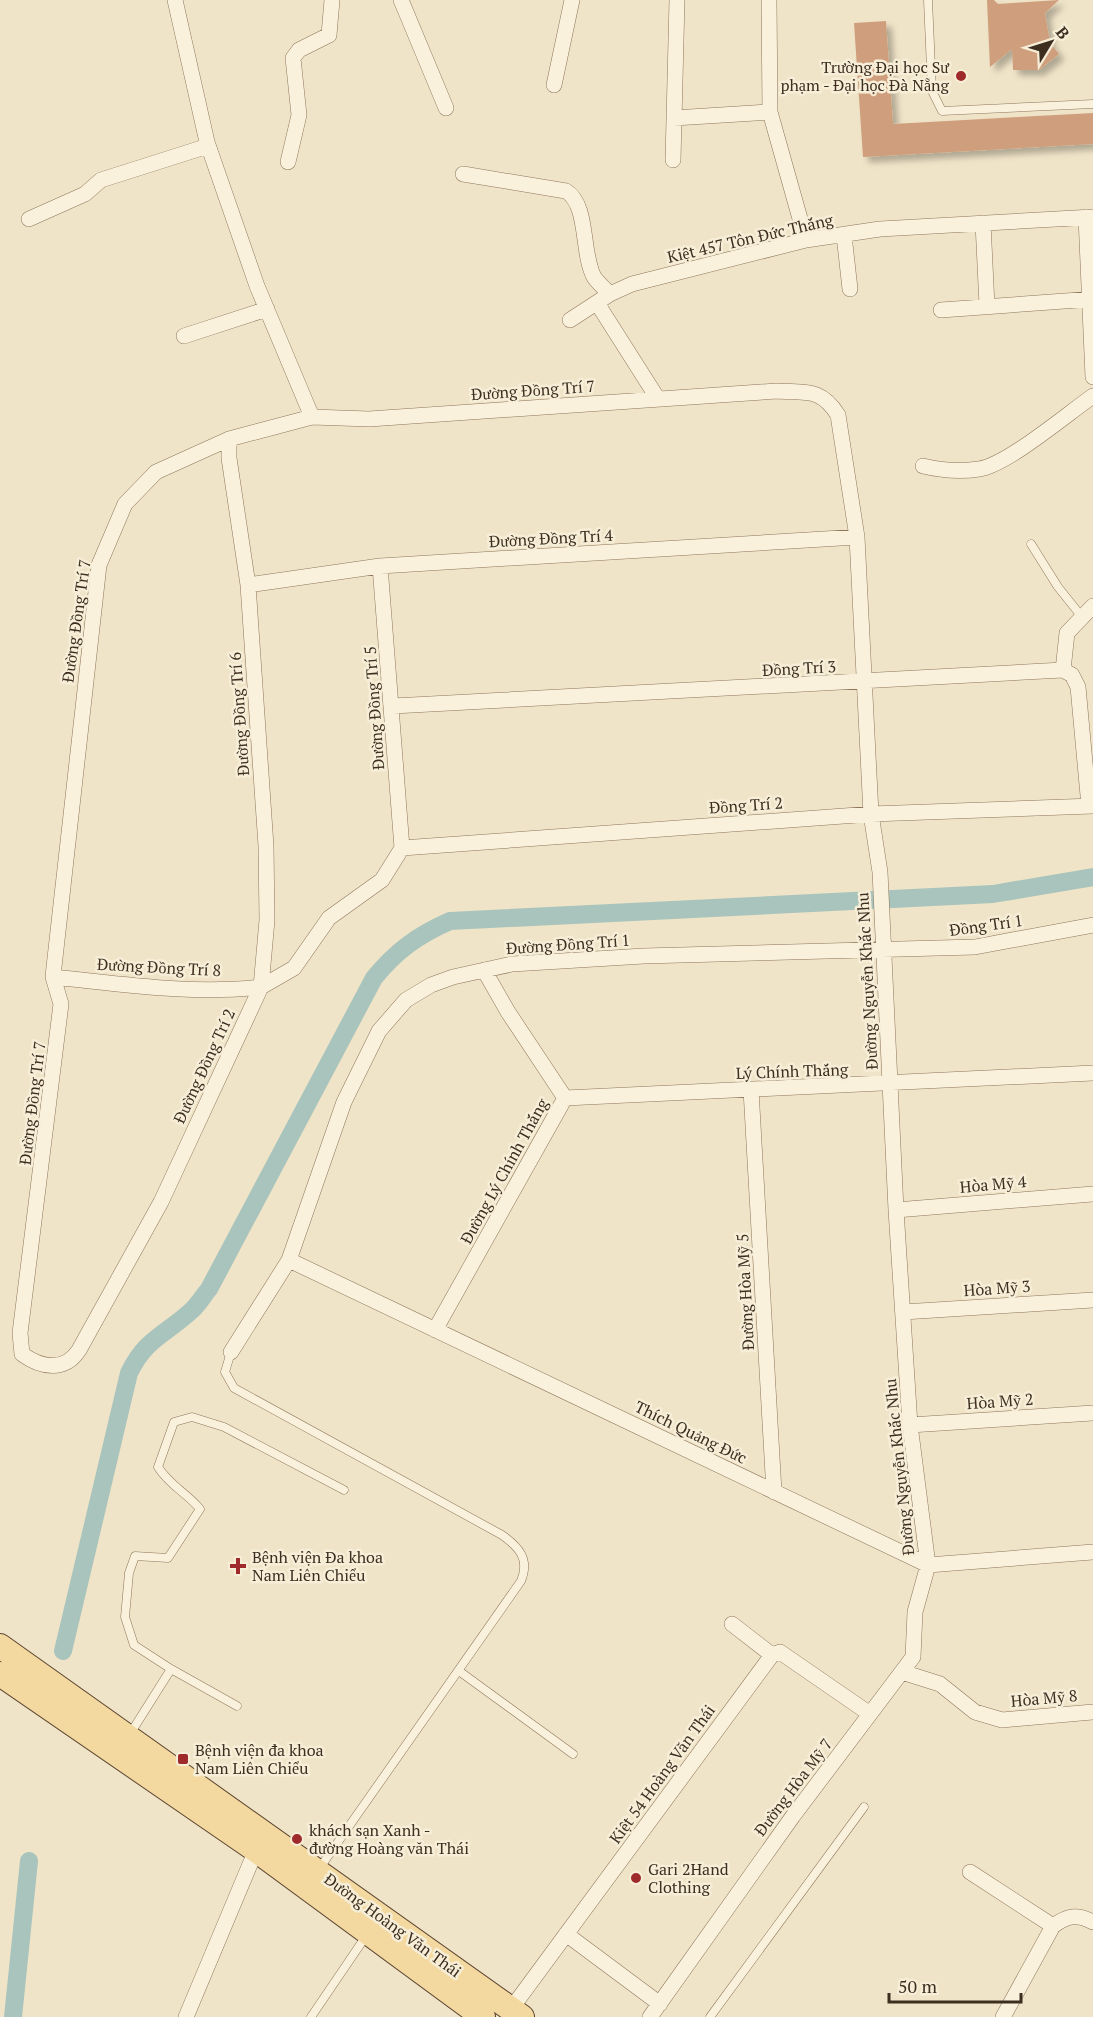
<svg xmlns="http://www.w3.org/2000/svg" width="1093" height="2017" viewBox="0 0 1093 2017" font-family="'PT Serif',serif">
<style>
.lines{fill:none;stroke-linecap:round;stroke-linejoin:round}
.canal{stroke:#a9c4bc;stroke-width:18}
.building{fill:#cf9f7d;filter:url(#shadow)}
.lane-casing{stroke:#8d765c;stroke-width:9}
.street-casing{stroke:#8d765c;stroke-width:16}
.primary-casing{stroke:#5b4430;stroke-width:26}
.lane{stroke:#faf1dc;stroke-width:8}
.street{stroke:#faf1dc;stroke-width:15}
.primary{stroke:#f3d9a0;stroke-width:24}
.poi-dot{fill:#9e2a2b;stroke:#f7eed8;stroke-width:2}
.labels{text-anchor:middle;dominant-baseline:central;stroke-width:5;stroke-linejoin:round;paint-order:stroke}
.poi-label{font-size:16px;fill:#3d2e20;stroke:#f7eed8;text-anchor:start}
.street-label{font-size:16px;fill:#3d2e20;stroke:#f7eed8}
</style>
<defs>
<filter id="shadow"><feDropShadow dx="5.5" dy="5.5" stdDeviation="3" flood-color="#0004"/></filter>
</defs>
<rect width="100%" height="100%" fill="#f0e4c8"/>
<g class="lines">
<path class="canal" d="M63,1651l66,-278c17,-35 36,-38 62,-62 7,-6 12,-15 18,-22l165,-311c22,-27 44,-43 76,-57l543,-27 100,-17
M13,2017l16,-156"/>
</g>
<path class="building" d="M987,0h7l4,4 61,-4 -14,13 5,30 9,11 -20,16h-26l-1,-21 -22,18z
M886,21l7,103 200,-11v31l-230,13 -9,-134z"/>
<g class="lines">
<g class="lane-casing">
<path id="lane" d="M928,0l4,91 10,20 151,-7
M1031,544l27,43 24,30
M231,1352l-6,20 9,16 268,147c17,12 28,24 19,46l-202,288
M459,1671l114,83
M237,1706l-66,-37 -37,-24 -9,-28 4,-44 6,-17 33,2 32,-49c-13,-16 -30,-23 -42,-42l16,-45 18,-5 32,10 120,63
M130,1734l41,-65
M311,2017l55,-81
M710,2017l154,-210"/>
</g>
<g class="street-casing">
<path id="street" d="M175,0l32,142 50,144 55,131
M401,0l45,108
M769,1l1,111 36,128
M554,85l18,-85
M674,118l96,-6
M673,160l4,-160
M288,162l11,-47 -6,-57 6,-8 30,-15 3,-35
M463,174l103,17c23,14 15,62 28,86 4,6 11,12 16,17
M1086,217l7,160
M29,219l56,-25 16,-14 107,-34
M983,223l4,83
M844,235l6,54
M597,303l61,96
M941,310l152,-11
M570,320l40,-26 22,-10 174,-44 74,-11 213,-12
M184,336l83,-27
M229,439v19l19,127 18,261 1,74 -6,67
M923,466c17,4 38,6 56,3 28,-4 88,-55 114,-73
M380,566l22,282
M248,585l132,-19 477,-29
M1063,670l4,-37 26,-27
M393,706l670,-36 9,5 6,12 11,119
M402,848l-20,32 -53,38 -35,50 -33,19 -100,215 -82,148c-14,22 -38,18 -57,4l-2,-21 41,-329 -8,-27 1,-10 45,-402 26,-61 31,-32 73,-33 83,-22 57,2 408,-28c30,2 44,-3 61,24l19,122 14,277 9,58 16,338 14,215 18,140 -13,47 -2,45 -120,159 -143,201
M402,848l469,-34 222,-8
M484,970l24,42 57,86
M53,977c69,7 140,18 208,10
M751,1090l23,402
M565,1098l528,-25
M896,1210l197,-16
M289,1260l639,305 165,-13
M903,1312l190,-12
M435,1330l130,-232
M231,1352l58,-92 55,-158 35,-71 27,-31 25,-15 22,-8 59,-13 132,-8 331,-9 118,-22
M910,1425l183,-12
M732,1624l40,31
M902,1672l38,12 35,28 27,8 91,-8
M970,1872l83,54
M566,1934l94,70
M511,2009l261,-354 8,-3 90,62
M186,2017l70,-167
M1003,2017l50,-91c15,-11 24,-12 40,-4"/>
</g>
<g class="primary-casing">
<path id="primary" d="M0,1646l522,371
M0,1674l256,176 227,167"/>
</g>
<use href="#lane" class="lane"/>
<use href="#street" class="street"/>
<use href="#primary" class="primary"/>
</g>
<g class="poi-dot">
<circle cx="961" cy="76" r="6"/>
<path d="M235 1557h6v6h6v6h-6v6h-6v-6h-6v-6h6z"/>
<rect x="177" y="1753" width="12" height="12" rx="3"/>
<circle cx="297" cy="1839" r="6"/>
<circle cx="636" cy="1878" r="6"/>
</g>
<g class="labels">
<g class="poi-label">
<text x="949" y="67" text-anchor="end">Trường Đại học Sư<tspan x="949" dy="18">phạm - Đại học Đà Nẵng</tspan></text>
<text x="252" y="1557">Bệnh viện Đa khoa<tspan x="252" dy="18">Nam Liên Chiểu</tspan></text>
<text x="195" y="1750">Bệnh viện đa khoa<tspan x="195" dy="18">Nam Liên Chiểu</tspan></text>
<text x="309" y="1830">khách sạn Xanh -<tspan x="309" dy="18">đường Hoàng văn Thái</tspan></text>
<text x="648" y="1869">Gari 2Hand<tspan x="648" dy="18">Clothing</tspan></text>
</g>
<g class="street-label">
<text transform="translate(750 238) rotate(-13)">Kiệt 457 Tôn Đức Thắng</text>
<text transform="translate(533 390) rotate(-4)">Đường Đồng Trí 7</text>
<text transform="translate(551 538) rotate(-3)">Đường Đồng Trí 4</text>
<text transform="translate(76 621) rotate(-82)">Đường Đồng Trí 7</text>
<text transform="translate(799 668) rotate(-3)">Đồng Trí 3</text>
<text transform="translate(374 708) rotate(-94)">Đường Đồng Trí 5</text>
<text transform="translate(239 714) rotate(-94)">Đường Đồng Trí 6</text>
<text transform="translate(746 805) rotate(-4)">Đồng Trí 2</text>
<text transform="translate(986 925) rotate(-8)">Đồng Trí 1</text>
<text transform="translate(568 944) rotate(-4)">Đường Đồng Trí 1</text>
<text transform="translate(159 967) rotate(3)">Đường Đồng Trí 8</text>
<text transform="translate(867 981) rotate(-93)">Đường Nguyễn Khắc Nhu</text>
<text transform="translate(204 1066) rotate(-65)">Đường Đồng Trí 2</text>
<text transform="translate(792 1071) rotate(-2)">Lý Chính Thắng</text>
<text transform="translate(32 1103) rotate(-83)">Đường Đồng Trí 7</text>
<text transform="translate(504 1171) rotate(-61)">Đường Lý Chính Thắng</text>
<text transform="translate(993 1184) rotate(-5)">Hòa Mỹ 4</text>
<text transform="translate(997 1288) rotate(-4)">Hòa Mỹ 3</text>
<text transform="translate(745 1292) rotate(-93)">Đường Hòa Mỹ 5</text>
<text transform="translate(1000 1401) rotate(-4)">Hòa Mỹ 2</text>
<text transform="translate(691 1432) rotate(26)">Thích Quảng Đức</text>
<text transform="translate(899 1467) rotate(-96)">Đường Nguyễn Khắc Nhu</text>
<text transform="translate(1044 1698) rotate(-5)">Hòa Mỹ 8</text>
<text transform="translate(662 1774) rotate(-54)">Kiệt 54 Hoàng Văn Thái</text>
<text transform="translate(793 1787) rotate(-53)">Đường Hòa Mỹ 7</text>
<text transform="translate(393 1925) rotate(36)">Đường Hoàng Văn Thái</text>
</g>
</g>
<g transform="translate(1051 42) rotate(52)" stroke="#f7eed8" stroke-width="4.5" paint-order="stroke">
<path d="M0-4.5L10 22L0 15L-10 22Z" fill="#3d2e20"/>
<text y="-9" font-size="16" font-weight="bold" text-anchor="middle" fill="#3d2e20">B</text>
</g>
<path d="M889 1993v9h132v-9" fill="none" stroke="#3d2e20" stroke-width="3"/>
<text x="898" y="1993" font-size="18" fill="#3d2e20" stroke="#f7eed8" stroke-width="4.5" paint-order="stroke">50 m</text>
</svg>
